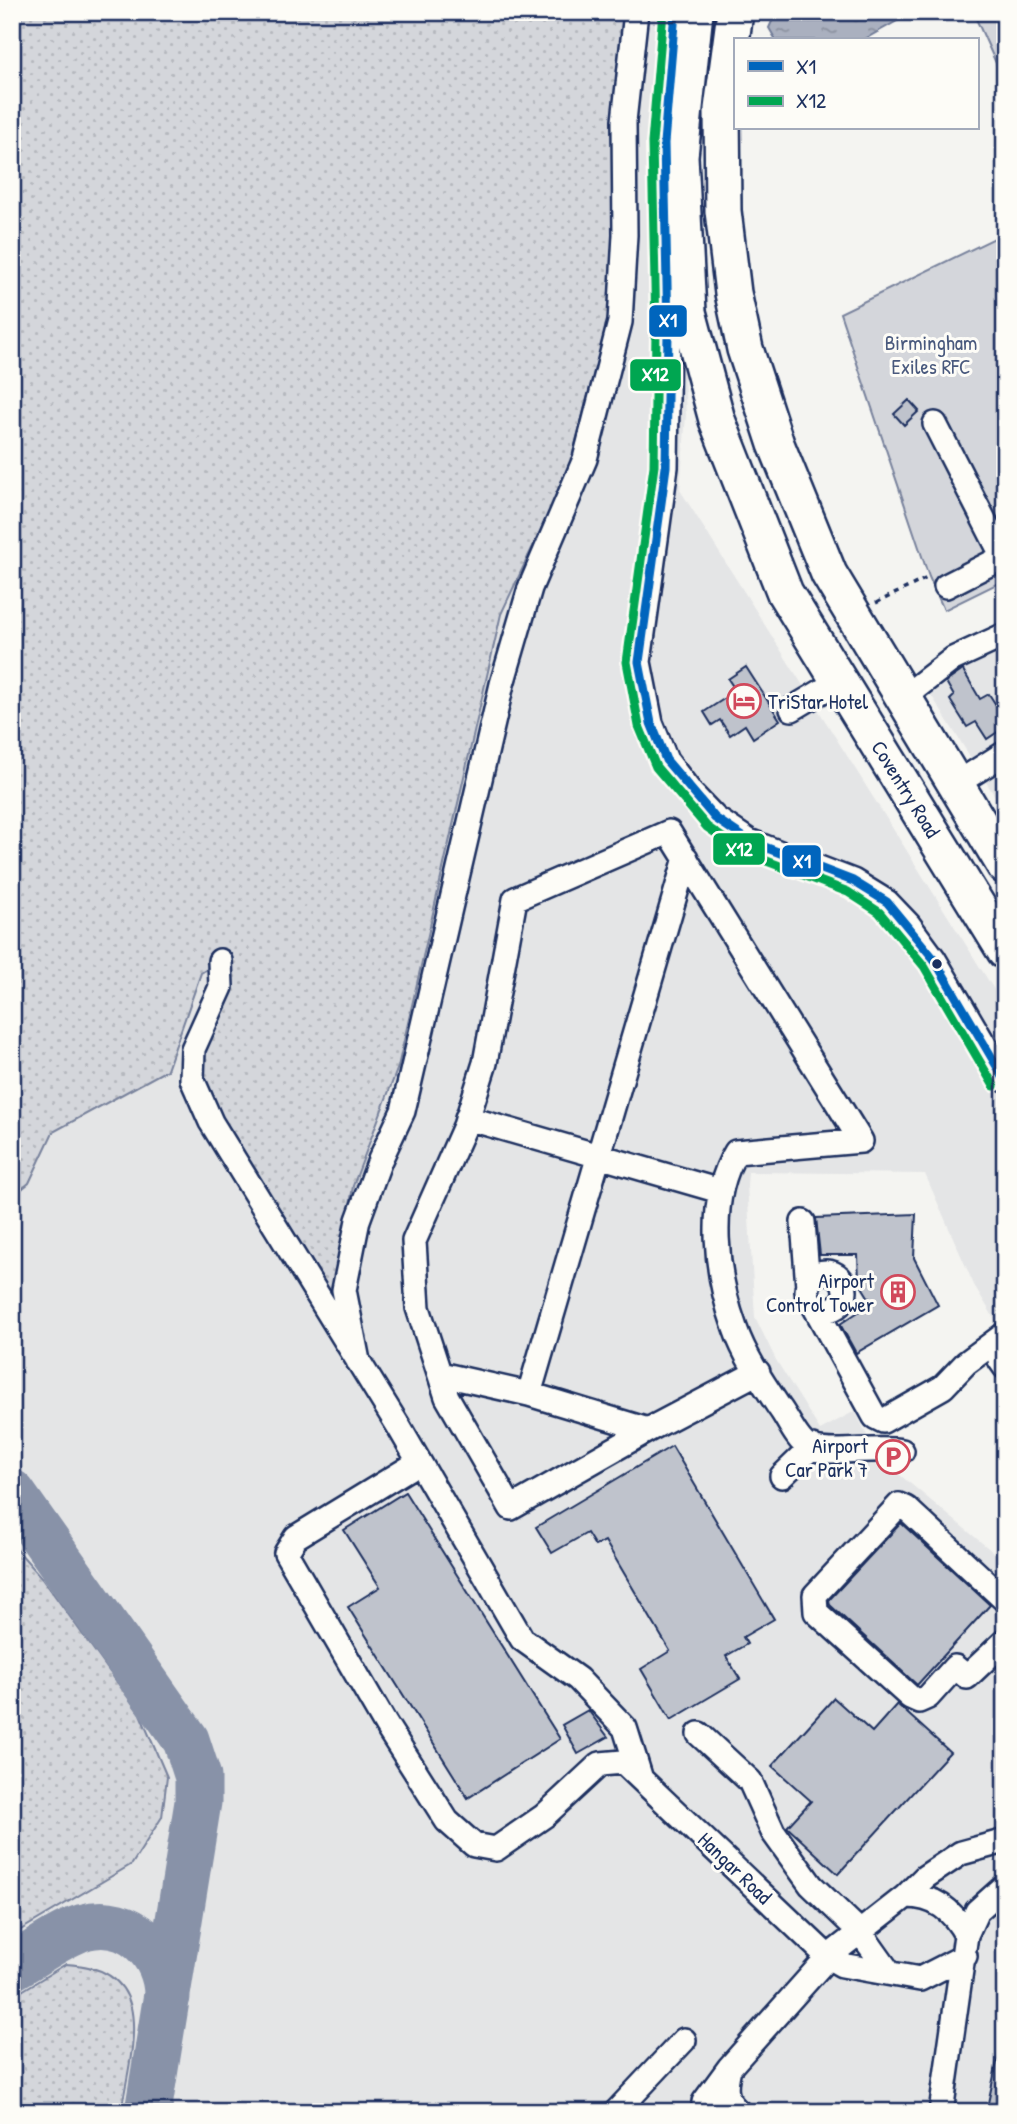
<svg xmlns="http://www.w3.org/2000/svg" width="1017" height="2124" viewBox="0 0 1017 2124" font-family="'Patrick Hand',sans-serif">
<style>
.built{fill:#e4e5e6}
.grass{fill:url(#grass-dots);stroke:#78829c;stroke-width:2}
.park{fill:#d4d6db;stroke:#78829c;stroke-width:2}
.water{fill:url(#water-ripples);stroke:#717c98;stroke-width:2}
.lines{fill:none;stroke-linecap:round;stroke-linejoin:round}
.taxiway{stroke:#8892a8;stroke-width:47}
.building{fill:#bfc3cc;stroke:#1b2f5e;stroke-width:2}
.minor-casing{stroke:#1b2f5e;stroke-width:28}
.highway-casing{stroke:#1b2f5e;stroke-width:40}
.path{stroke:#1b2f5e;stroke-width:3.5;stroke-dasharray:5 5;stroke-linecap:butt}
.minor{stroke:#fdfcf7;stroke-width:23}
.highway{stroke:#fdfcf7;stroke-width:35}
.bus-1-casing{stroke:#fdfcf7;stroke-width:14}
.bus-2-casing{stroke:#fdfcf7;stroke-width:14}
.bus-1{stroke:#0065bd;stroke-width:9}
.bus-2{stroke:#00a651;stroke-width:9}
.bus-dot{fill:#1b2f5e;stroke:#fdfcf7;stroke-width:2.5}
.labels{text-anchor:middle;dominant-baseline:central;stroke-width:6;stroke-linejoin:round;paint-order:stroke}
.park-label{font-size:21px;fill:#49597d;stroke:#fdfcf7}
.poi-label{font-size:21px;fill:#1b2f5e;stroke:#fdfcf7;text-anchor:end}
.street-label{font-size:21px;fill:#1b2f5e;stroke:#fdfcf7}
.line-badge{stroke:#fdfcf7;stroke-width:2.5}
.badge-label{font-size:19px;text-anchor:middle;font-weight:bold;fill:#fff}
</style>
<defs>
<pattern id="grass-dots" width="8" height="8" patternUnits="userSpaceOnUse" patternTransform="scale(1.75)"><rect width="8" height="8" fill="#d4d6db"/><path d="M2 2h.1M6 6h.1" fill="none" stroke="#b5b8be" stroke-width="1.8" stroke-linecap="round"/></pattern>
<pattern id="water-ripples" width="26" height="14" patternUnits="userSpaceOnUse" patternTransform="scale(1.75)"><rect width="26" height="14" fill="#aab0bf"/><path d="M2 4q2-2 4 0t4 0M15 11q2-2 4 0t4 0" fill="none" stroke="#8a909e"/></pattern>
</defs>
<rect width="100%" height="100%" fill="#f4f4f1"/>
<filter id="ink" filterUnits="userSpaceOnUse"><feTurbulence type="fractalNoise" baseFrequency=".0143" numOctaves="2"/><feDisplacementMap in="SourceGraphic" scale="14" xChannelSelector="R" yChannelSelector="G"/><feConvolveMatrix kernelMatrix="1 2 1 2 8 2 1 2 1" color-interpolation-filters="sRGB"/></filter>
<g filter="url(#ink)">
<path class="built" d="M12,12h673l-13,137 14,266 -6,75 325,517v311l-8,5 -23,-38 -49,-111 -177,-2 -1,13 8,132 21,43 44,70 35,-19 22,45 128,106v550h-993z
M1005,623v189l-89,-141z"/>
<path class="grass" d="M22,12h603l-13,124 3,156 -47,180 -67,142 -103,453 -45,119 -18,113 -124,-177 -18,-73 27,-88 -19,12 -34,97 -114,62 -24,51 -17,14v-1126z
M12,1544l30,34 98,136 27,63 -5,40 -30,47 -120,71z
M66,1964c94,4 65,86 55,148h-109v-115z"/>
<path class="park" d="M973,12h32v71z
M1005,233v347l-61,30 -15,-33 -89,-264z"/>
<path class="water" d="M776,12h137l-50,28h-87l-7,-12z"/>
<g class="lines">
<path class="taxiway" d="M12,1493l174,247 12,37v25l-50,310
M12,1967c23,-13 47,-32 72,-40 46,-13 84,27 83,70"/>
</g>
<path class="building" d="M909,400l10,11 -15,14 -10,-11z
M746,667l34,53 -27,18 -8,-13 -15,10 -10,-15 -8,5 -8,-13 32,-21 -8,-12z
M963,670l17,29 9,-5 16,25v8l-18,12 -11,-17 -9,5 -17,-27 4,-4 -8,-14z
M916,1214l-2,44 24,47 -82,48 -16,-29 32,-21 -13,-21 -1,-27h-38l-4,-37z
M672,1446l102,173 -31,18 4,7 -21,12 14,23 -69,41 -30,-51 29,-18 -65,-110 -10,5 -8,-13 -35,20 -16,-26z
M405,1492l155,247 -92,59 -120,-191 32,-20 -36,-57z
M901,1523l89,82 -73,80 -87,-80 -1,-5z
M834,1698l38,34 25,-28 53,48 -112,122 -51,-47 24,-26 -39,-35z
M588,1710l20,27 -30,17 -16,-29z
M999,2053l6,1v58h-19z"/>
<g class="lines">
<g class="minor-casing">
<path id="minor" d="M675,12l-11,131 4,188 -2,136 -27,195 12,61 15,37 26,34 23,24 34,23 104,40 34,21 22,23 25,34 71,121
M935,424l68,133
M946,586l59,-30
M904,697l49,-38 52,-24
M792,709l47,-28
M956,784l49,-31
M220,961l1,26 -28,62 -1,30 19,43 188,305 123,212 56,40 47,49 15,48
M467,1118l253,73
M803,1222l5,65
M807 1291a19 19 0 1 1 38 0a19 19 0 1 1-38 0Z
M813,1304l62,113 8,4 60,-34 23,-24 39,-29
M1000,1360l5,7
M358,1361l-14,-71 14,-70 22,-60 23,-49 99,-427 28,-96 55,-129 35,-137 5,-87 -1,-114 12,-109
M758,1372l-110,58 -137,78 -64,-111 -29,-89 -4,-67 51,-115 20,-63 30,-164 154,-67 192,309 -125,11c-30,49 -20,123 -1,176 9,27 28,55 44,79 8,10 17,32 28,39 19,11 68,0 95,5
M440,1374l89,20 119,36
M529,1394l157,-536
M419,1462l-123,75 -10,16 100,172 61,96 27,24 22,4 48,-33 56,-52 23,-2 205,195 14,8 78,14 45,-23
M782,1476l30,-29
M1005,1600l-99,-92 -7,-3 -84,90 1,17 94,85 9,4 9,-4 27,-30 12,10 38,-36
M699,1734l51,47 23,51 38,53 50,48 27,38
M906,1896c29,0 47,14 60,39
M616,2112l68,-72
M706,2112l-2,-10 25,-34
M739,2112c-16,-12 -14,-27 -10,-44l99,-111 78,-61 19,-19 36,-24 44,-12
M941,2112l25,-177 11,-24 28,-25"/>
</g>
<g class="highway-casing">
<path id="highway" d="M695,12l-15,144 8,156 29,108 68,173 220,358
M735,12l-13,97 1,102 10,82 12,56 31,95 53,130 176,292"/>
</g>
<path class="path" d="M876,603l53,-26"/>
<use href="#minor" class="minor"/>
<use href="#highway" class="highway"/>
<g class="bus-1-casing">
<path id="bus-1" d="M675,12l-11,131 4,188 -2,136 -27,195 12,61 15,37 49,58 34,23 104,40 34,21 47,57 71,121"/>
</g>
<g class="bus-2-casing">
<path id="bus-2" d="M663,12l-11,131 4,188 -2,135 -27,196 12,64 17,41 51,60 36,25 105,40 31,20 45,54 70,120"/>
</g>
<use href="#bus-1" class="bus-1"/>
<use href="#bus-2" class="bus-2"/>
</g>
</g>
<defs>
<g id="hotel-ring" transform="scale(1.75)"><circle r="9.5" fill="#fdfcf7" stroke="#d1495b" stroke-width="1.5"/><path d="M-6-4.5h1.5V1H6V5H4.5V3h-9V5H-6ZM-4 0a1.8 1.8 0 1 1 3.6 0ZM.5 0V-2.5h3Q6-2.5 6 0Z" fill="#d1495b"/></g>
<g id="building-ring" transform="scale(1.75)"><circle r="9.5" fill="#fdfcf7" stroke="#d1495b" stroke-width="1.5"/><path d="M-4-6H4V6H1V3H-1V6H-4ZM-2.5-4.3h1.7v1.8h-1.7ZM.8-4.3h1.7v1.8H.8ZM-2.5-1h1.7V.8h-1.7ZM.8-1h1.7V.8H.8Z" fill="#d1495b"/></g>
<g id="parking-ring" transform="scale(1.75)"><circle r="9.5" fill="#fdfcf7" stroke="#d1495b" stroke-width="1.5"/><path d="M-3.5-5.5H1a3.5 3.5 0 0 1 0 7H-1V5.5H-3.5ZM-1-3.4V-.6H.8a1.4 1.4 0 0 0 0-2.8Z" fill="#d1495b"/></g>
</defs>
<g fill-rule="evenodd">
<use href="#hotel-ring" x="744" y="701"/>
<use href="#building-ring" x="898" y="1292"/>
<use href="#parking-ring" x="893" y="1457"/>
</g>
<circle class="bus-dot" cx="937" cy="964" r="6"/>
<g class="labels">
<g class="park-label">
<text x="931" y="342">Birmingham<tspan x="931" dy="24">Exiles RFC</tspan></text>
</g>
<g class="poi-label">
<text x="768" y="701" text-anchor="start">TriStar Hotel</text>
<text x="874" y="1280">Airport<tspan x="874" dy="24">Control Tower</tspan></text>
<text x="868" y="1445">Airport<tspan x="868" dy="24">Car Park 7</tspan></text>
</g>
<g class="street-label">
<text transform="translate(906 789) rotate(58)">Coventry Road</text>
<text transform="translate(735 1868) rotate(44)">Hangar Road</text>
</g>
</g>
<g class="line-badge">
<rect x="648" y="304" width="40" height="34" rx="7" fill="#0065bd"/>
<rect x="629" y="358" width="53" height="34" rx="7" fill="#00a651"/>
<rect x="712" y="832" width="54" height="34" rx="7" fill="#00a651"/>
<rect x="781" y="844" width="41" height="34" rx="7" fill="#0065bd"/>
</g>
<g class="badge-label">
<text x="668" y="327">X1</text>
<text x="655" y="381">X12</text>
<text x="739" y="856">X12</text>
<text x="802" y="868">X1</text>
</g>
<rect width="1017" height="2124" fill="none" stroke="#fdfcf7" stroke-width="42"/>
<rect x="21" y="21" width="975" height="2082" fill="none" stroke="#1b2f5e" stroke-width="2.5" filter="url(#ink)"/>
<rect x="734" y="38" width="245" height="91" fill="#fdfcf7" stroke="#a3aaba" stroke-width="2"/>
<rect x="748" y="61" width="35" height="10" fill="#0065bd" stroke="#a3aaba" stroke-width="2"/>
<text x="796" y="74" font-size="21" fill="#1b2f5e">X1</text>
<rect x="748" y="96" width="35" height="10" fill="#00a651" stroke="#a3aaba" stroke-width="2"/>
<text x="796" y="108" font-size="21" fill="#1b2f5e">X12</text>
</svg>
